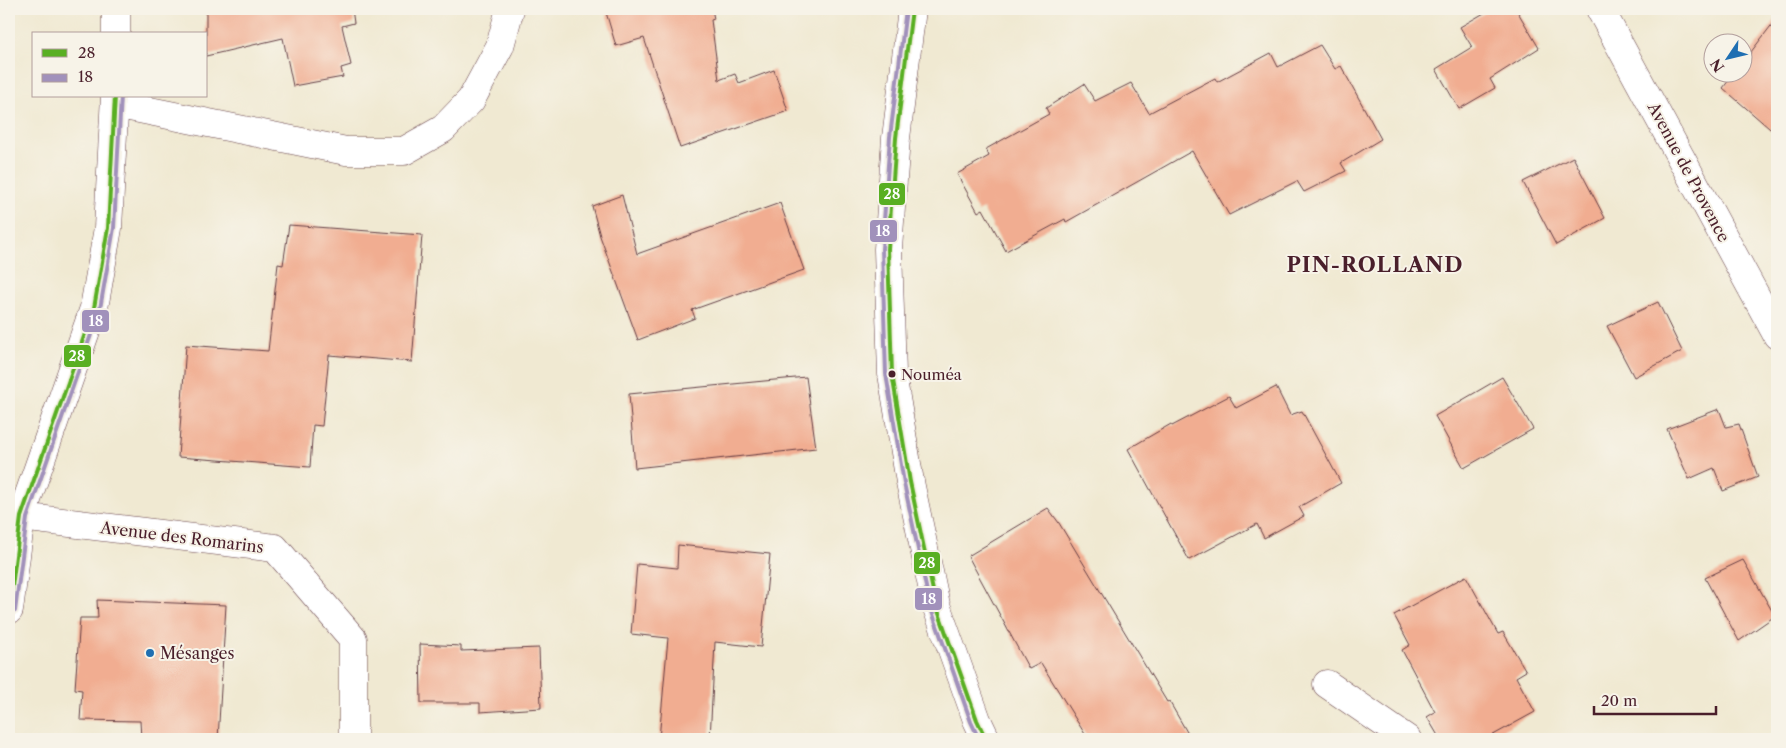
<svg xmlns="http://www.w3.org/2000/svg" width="1786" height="748" viewBox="0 0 1786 748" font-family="'Libre Caslon Text',serif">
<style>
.building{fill:#f1ad91}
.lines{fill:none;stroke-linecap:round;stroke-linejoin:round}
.minor-casing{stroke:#633d44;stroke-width:29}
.minor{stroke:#fff;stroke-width:28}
.bus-1-casing{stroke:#f7f3e8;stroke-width:8}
.bus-2-casing{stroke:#f7f3e8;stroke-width:8}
.bus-1{stroke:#59af22;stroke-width:4}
.bus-2{stroke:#a191bb;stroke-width:4}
.bus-dot{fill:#4a1f2b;stroke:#f7f3e8;stroke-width:2}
.poi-dot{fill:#1f6fb2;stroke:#f7f3e8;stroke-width:2}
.labels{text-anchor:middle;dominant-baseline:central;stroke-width:4;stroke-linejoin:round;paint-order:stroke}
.bus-label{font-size:15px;fill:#4a1f2b;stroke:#f7f3e8;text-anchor:start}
.street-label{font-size:16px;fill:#4a1f2b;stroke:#f7f3e8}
.poi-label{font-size:16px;fill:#4a1f2b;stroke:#f7f3e8;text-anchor:start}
.district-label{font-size:21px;font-weight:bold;letter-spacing:1px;fill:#4a1f2b;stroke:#f7f3e8}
.line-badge{stroke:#f7f3e8;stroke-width:2}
.badge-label{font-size:14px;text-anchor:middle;font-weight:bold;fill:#fff}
</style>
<rect width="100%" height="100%" fill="#f7f3e8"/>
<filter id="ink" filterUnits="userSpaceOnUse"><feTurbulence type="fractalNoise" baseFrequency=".02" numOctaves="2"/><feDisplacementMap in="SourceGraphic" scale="10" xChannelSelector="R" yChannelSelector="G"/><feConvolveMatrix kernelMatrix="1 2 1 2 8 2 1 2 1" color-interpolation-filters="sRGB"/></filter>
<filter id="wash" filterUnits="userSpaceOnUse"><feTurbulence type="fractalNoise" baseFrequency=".0096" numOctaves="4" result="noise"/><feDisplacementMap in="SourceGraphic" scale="20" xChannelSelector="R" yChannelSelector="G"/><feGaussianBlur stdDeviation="1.12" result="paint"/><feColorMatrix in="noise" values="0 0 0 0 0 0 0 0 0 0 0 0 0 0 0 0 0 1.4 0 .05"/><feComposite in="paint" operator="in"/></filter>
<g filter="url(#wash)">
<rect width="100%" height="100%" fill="#f0e9d2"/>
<g id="blocks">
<path class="building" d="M206,9h146l2,14 -12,3 9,39 -10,3 2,9 -50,9 -10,-48 -77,18z
M605,9h107l2,10 -3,1 8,60 16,-6 4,9 35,-13 14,41 -108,37 -36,-110 -28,8z
M1491,9h25l23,39 -49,31 5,9 -36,21 -23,-40 36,-22 -12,-20z
M1777,18v117l-54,-47 12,-16h9v-11z
M1320,45l15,24 6,-3 40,73 -40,24 5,8 -42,21 -7,-11 -68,34 -37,-64 -126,71 -1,-3 -59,32 -23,-42 -5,3 -21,-38 32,-18 -3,-7 63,-35 -3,-6 38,-24 11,17 36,-18 18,30 66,-35 2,4 54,-29 7,14z
M1573,157l32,61 -49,27 -33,-63z
M622,195l15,59 143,-51 24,67 -112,40 3,8 -57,22 -38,-104 -8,-30z
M289,225l133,10 -10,127 -83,-7 -7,71 -9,-1 -3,42 -132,-10 8,-112 82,6 10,-87 5,1z
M1658,302l24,49 -48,26 -27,-51z
M806,377l10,71 -181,20 -6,-74z
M1502,377l31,52 -69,39 -29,-52z
M1276,387l14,28 12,-4 39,72 -42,24 5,9 -40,22 -7,-14 -68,36 -61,-111 43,-25 1,2 57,-30 7,12z
M1719,409l7,18 13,-3 19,53 -35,14 -9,-23 -25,11 -22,-50z
M1048,508l11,15 108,179 2,-1 22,38h-103l-47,-76 -12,6 -61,-113z
M678,545l92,9 -9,93 -46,-5 -5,97h-51l9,-101 -37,-4 6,-70 40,4z
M1743,560l32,56 -36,25 -34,-63z
M1466,576l32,58 5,-2 23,39 -10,6 19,35 -49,27h-46l-13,-22 8,-5 -33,-62 8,-5 -16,-30z
M97,600l129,5 -8,134h-77l-1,-18 -60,-1 2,-30 -7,-1 5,-71h18z
M420,644l41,2v5l78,-3 2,60 -61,4v-9h-59z"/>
</g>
</g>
<g filter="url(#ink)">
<use href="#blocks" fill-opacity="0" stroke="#633d44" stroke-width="1"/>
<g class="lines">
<g class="minor-casing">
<path id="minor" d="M912,9l-16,129 -8,111 4,125 18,108 26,123 41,115 9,19
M1600,9l177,326
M116,34v-25
M115,104l231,47h58l39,-22 28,-29 29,-54 10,-37
M21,517l254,31 78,91v100
M9,610l12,-93 73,-209 14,-80 7,-132
M1327,684l80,55"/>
</g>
<use href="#minor" class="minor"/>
<g class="bus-1-casing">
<path id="bus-1" d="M912,9l-16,129 -8,111 4,125 18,108 26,123 41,115 9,19
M9,610l12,-93 73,-209 14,-80 7,-132"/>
</g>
<g class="bus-2-casing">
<path id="bus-2" d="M906,9l-16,128 -8,112 4,125 18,109 26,123 41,116 8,17
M15,611l12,-93 73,-209 14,-81 7,-132"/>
</g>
<use href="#bus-1" class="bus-1"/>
<use href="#bus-2" class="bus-2"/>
</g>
</g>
<circle class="bus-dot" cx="892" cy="374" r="4.5"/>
<circle class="poi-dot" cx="150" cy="653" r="5"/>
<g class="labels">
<g class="bus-label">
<text x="901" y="374">Nouméa</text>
</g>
<g class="street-label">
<text transform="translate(1689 172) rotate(62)">Avenue de Provence</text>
<text transform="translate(182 537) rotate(7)">Avenue des Romarins</text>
</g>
<g class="poi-label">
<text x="160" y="653">Mésanges</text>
</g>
<g class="district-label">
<text x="1375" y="264">PIN-ROLLAND</text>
</g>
</g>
<g class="line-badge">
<rect x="878" y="182" width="28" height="24" rx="5" fill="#59af22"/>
<rect x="869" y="219" width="29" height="24" rx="5" fill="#a191bb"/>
<rect x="81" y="309" width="29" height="24" rx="5" fill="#a191bb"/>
<rect x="63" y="344" width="29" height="24" rx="5" fill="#59af22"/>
<rect x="913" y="551" width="28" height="24" rx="5" fill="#59af22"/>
<rect x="914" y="587" width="29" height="24" rx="5" fill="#a191bb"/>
</g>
<g class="badge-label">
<text x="892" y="199">28</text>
<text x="883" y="236">18</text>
<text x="96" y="326">18</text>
<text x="77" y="361">28</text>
<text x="927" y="568">28</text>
<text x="929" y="604">18</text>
</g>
<rect width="1786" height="748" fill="none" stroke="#f7f3e8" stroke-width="30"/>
<rect x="32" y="32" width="175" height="65" fill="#f7f3e8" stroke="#b29e9c"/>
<rect x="42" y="49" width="25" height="8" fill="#59af22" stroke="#b29e9c"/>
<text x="78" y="58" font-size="15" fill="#4a1f2b">28</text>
<rect x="42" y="74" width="25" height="8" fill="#a191bb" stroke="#b29e9c"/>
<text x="78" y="82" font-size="15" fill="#4a1f2b">18</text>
<g transform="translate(1728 58) rotate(235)"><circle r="24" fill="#f7f3e8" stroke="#b29e9c"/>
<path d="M0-4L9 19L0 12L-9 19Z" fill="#1f6fb2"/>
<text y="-8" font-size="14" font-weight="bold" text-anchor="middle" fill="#4a1f2b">N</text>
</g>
<path d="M1594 706v8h122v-8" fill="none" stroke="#4a1f2b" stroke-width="2.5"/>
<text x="1601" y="706" font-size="15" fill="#4a1f2b" stroke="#f7f3e8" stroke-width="4" paint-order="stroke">20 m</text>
</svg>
